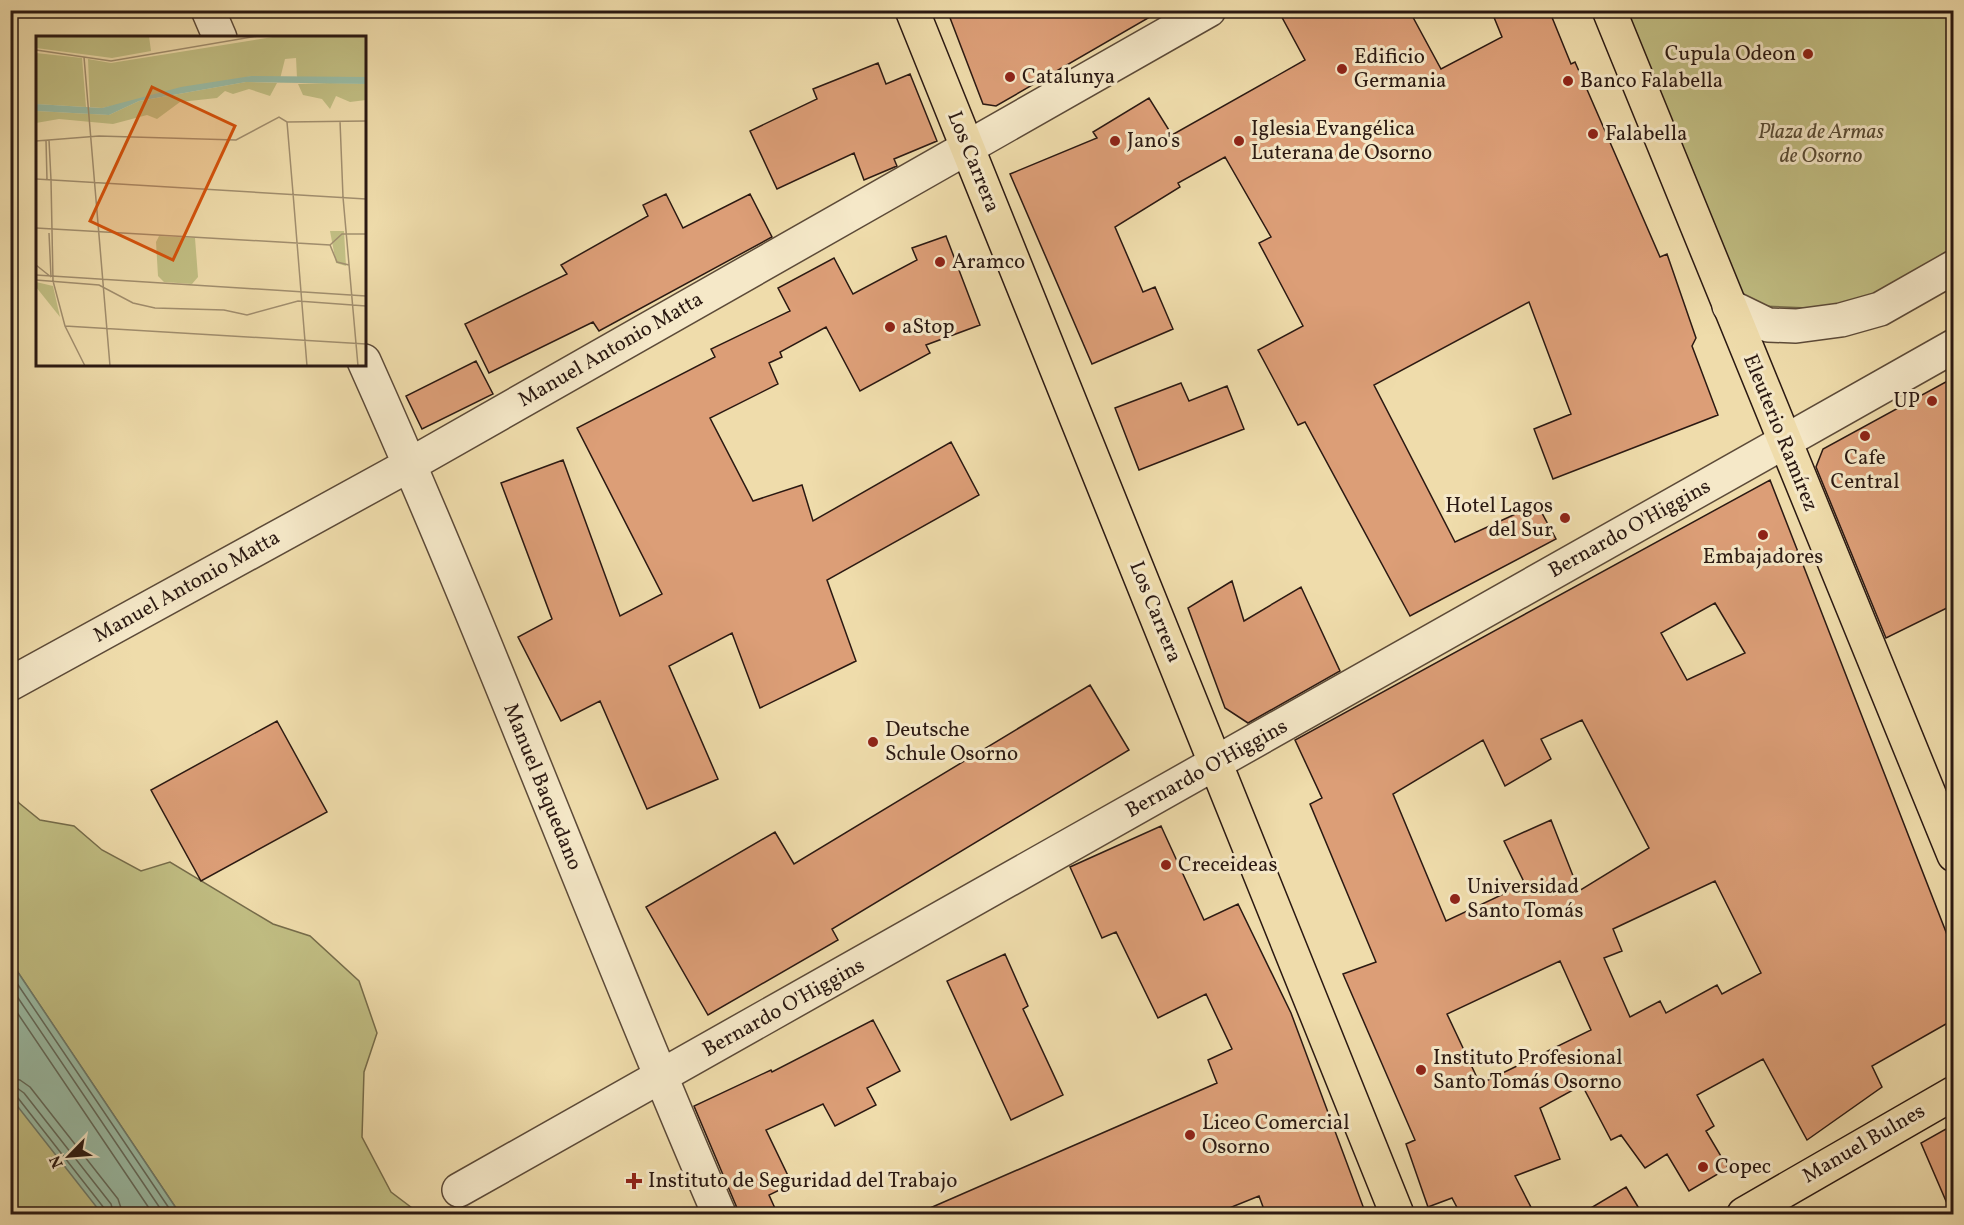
<svg xmlns="http://www.w3.org/2000/svg" width="1964" height="1225" viewBox="0 0 1964 1225" font-family="Vollkorn,serif">
<style>
.green{fill:#c1be83;stroke:#766c4a;stroke-width:1.5}
.water{fill:#9abca6;stroke:#6e7b6b;stroke-width:1.5}
.lines{fill:none;stroke-linecap:round;stroke-linejoin:round}
.shore{stroke:#626a5c;stroke-width:1.5}
.building{fill:#dc9e77;stroke:#2b1912;stroke-width:1.5;fill-rule:evenodd}
.minor-casing{stroke:#5c4a38;stroke-width:36}
.major-casing{stroke:#2b1912;stroke-width:36}
.minor{stroke:#f5e8c8;stroke-width:33}
.major{stroke:#efdcab;stroke-width:33}
.poi-dot{fill:#8f2418;stroke:#f5e8c8;stroke-width:2}
.labels{text-anchor:middle;dominant-baseline:central;stroke-width:6;stroke-linejoin:round;paint-order:stroke}
.poi-label{font-size:21px;fill:#2b1912;stroke:#f5e8c8;text-anchor:start}
.park-label{font-size:21px;font-style:italic;fill:#584b34;stroke:#f5e8c8}
.street-label{font-size:21px;fill:#2b1912;stroke:#f5e8c8}
.inset-road{fill:none;stroke:#a18e6e;stroke-width:1.5}
.view{fill:#d5530d;fill-opacity:0.15;stroke:#d5530d;stroke-width:3}
.inset-edge{fill:none;stroke:#2b1912;stroke-width:3}
</style>
<rect width="100%" height="100%" fill="#efdcab"/>
<filter id="stains"><feTurbulence type="fractalNoise" baseFrequency=".00333" numOctaves="4"/><feColorMatrix values="0 0 0 0 .2 0 0 0 0 .09 0 0 0 0 .02 0 0 0 .5 -.17"/></filter>
<radialGradient id="worn" r=".72"><stop offset=".6" stop-color="#630" stop-opacity="0"/><stop offset="1" stop-color="#630" stop-opacity=".3"/></radialGradient>
<path class="green" d="M1620,11h333v242l-98,57 -94,-4 -19,-10z
M10,791l9,12 21,17 34,6 28,24 39,21 29,-9 103,62 37,12 49,45 18,52 -13,39 -2,65 29,55 29,22h-240l-169,-252z
M11,1096l94,118h-94z"/>
<path class="water" d="M11,962l169,252h-78l-91,-116z"/>
<g class="lines">
<path class="shore" d="M10,973l163,241
M10,986l154,228
M10,1002l143,212
M10,1078l10,2 10,7 88,112 5,15
M10,1087l7,1 7,5 87,111 3,10
M10,1095l8,3 86,110 2,6"/>
</g>
<path class="building" d="M947,10h215l-166,96 -13,-2z
M1278,10h131l32,59 61,-32 -11,-27h58l22,54 4,-2 85,195 7,-3 29,84 -4,8 26,69 -165,64 -19,-50 37,-15 -42,-112 -155,83 81,157 82,-38 19,35 -146,77 -105,-194 -7,3 -40,-75 45,-24 -44,-83 12,-6 -46,-80 -47,26 2,4 -65,40 28,65 12,-5 18,42 -81,35 -82,-190 87,-36 -4,-6 56,-34 23,37 133,-75z
M878,63l8,21 24,-10 27,67 -43,18 3,7 -33,14 -10,-27 -77,36 -27,-58 67,-32 -4,-10z
M666,194l17,34 67,-34 22,43 -173,94 -6,-9 -104,51 -24,-49 102,-50 -6,-9 87,-49 -5,-11z
M946,236l34,89 -54,20 4,8 -70,38 -34,-64 -46,25 2,5 -13,6 9,21 -68,34 43,83 49,-16 11,36 138,-79 28,53 -152,85 29,81 -96,47 -28,-75 -63,33 49,113 -71,30 -47,-108 -39,20 -43,-84 34,-18 -51,-136 62,-23 57,156 42,-22 -85,-166 138,-71 -4,-8 79,-38 -12,-23 56,-30 19,36 64,-34 -5,-12z
M476,361l17,33 -71,35 -16,-33z
M1953,378v227l-67,33 -70,-171 7,-18z
M1181,383l8,18 38,-15 17,43 -105,41 -24,-62z
M1770,480l183,470v70l-81,46 10,21 -75,53 -44,-81 -66,36 17,31 -8,5 22,37 -39,23 -22,-37 -22,14 -24,-33 -10,5 -29,-55 -42,23 20,51 -45,17 20,39h-74l-9,-17 -24,9 -22,-63 9,-4 -72,-166 33,-12 -66,-158 12,-6 -27,-58zM1715,603l30,50 -58,27 -26,-47zM1582,720l67,128 -70,43 -28,-71 -47,21 21,43 -79,37 -53,-127 90,-54 22,46 46,-27 -10,-20zM1715,881l46,92 -39,21 -5,-9 -51,28 -6,-12 -30,16 -26,-59 18,-7 -9,-22zM1560,961l31,69 -111,54 -33,-70z
M1232,581l12,40 57,-34 39,84 -92,52 -23,-15 -37,-100z
M1090,685l39,65 -297,179 6,11 -130,75 -62,-108 129,-75 19,32z
M277,721l50,91 -126,69 -50,-91z
M1161,826l43,94 34,-16 53,109 73,196 -14,6h-84l-7,-19 -47,19h-298l303,-132 -9,-23 24,-11 -26,-55 -48,24 -42,-86 -14,6 -32,-71z
M1005,954l23,52 -5,3 40,86 -52,25 -64,-139z
M873,1020l27,51 -33,17 9,17 -41,21 -12,-22 -57,26 26,54 -23,11 9,20h-38l-46,-109 77,-36 1,2z
M1953,1125v90h-1l-31,-72z
M1626,1187l17,28h-64z"/>
<g class="lines">
<g class="minor-casing">
<path id="minor" d="M208,10l12,28
M1729,306l39,19 28,1 45,-6 39,-11 74,-42
M364,361c126,281 233,571 355,853
M10,684l401,-220 798,-454
M459,1190l1495,-844"/>
</g>
<g class="major-casing">
<path id="major" d="M912,10l485,1204
M1609,10l345,845
M1744,1214l210,-121"/>
</g>
<use href="#minor" class="minor"/>
<use href="#major" class="major"/>
</g>
<g class="poi-dot">
<circle cx="1808" cy="54" r="6"/>
<circle cx="1342" cy="69" r="6"/>
<circle cx="1010" cy="77" r="6"/>
<circle cx="1568" cy="81" r="6"/>
<circle cx="1593" cy="134" r="6"/>
<circle cx="1115" cy="141" r="6"/>
<circle cx="1239" cy="141" r="6"/>
<circle cx="940" cy="262" r="6"/>
<circle cx="890" cy="327" r="6"/>
<circle cx="1932" cy="401" r="6"/>
<circle cx="1865" cy="436" r="6"/>
<circle cx="1565" cy="518" r="6"/>
<circle cx="1763" cy="535" r="6"/>
<circle cx="873" cy="742" r="6"/>
<circle cx="1166" cy="865" r="6"/>
<circle cx="1455" cy="899" r="6"/>
<circle cx="1421" cy="1070" r="6"/>
<circle cx="1190" cy="1135" r="6"/>
<circle cx="1703" cy="1167" r="6"/>
<path d="M631 1172h6v6h6v6h-6v6h-6v-6h-6v-6h6z"/>
</g>
<g class="labels">
<g class="poi-label">
<text x="1796" y="54" text-anchor="end">Cupula Odeon</text>
<text x="1354" y="57">Edificio<tspan x="1354" dy="24">Germania</tspan></text>
<text x="1022" y="77">Catalunya</text>
<text x="1580" y="81">Banco Falabella</text>
<text x="1251" y="129">Iglesia Evangélica<tspan x="1251" dy="24">Luterana de Osorno</tspan></text>
<text x="1605" y="134">Falabella</text>
<text x="1127" y="141">Jano's</text>
<text x="952" y="262">Aramco</text>
<text x="902" y="327">aStop</text>
<text x="1920" y="401" text-anchor="end">UP</text>
<text x="1865" y="458" text-anchor="middle">Cafe<tspan x="1865" dy="24">Central</tspan></text>
<text x="1553" y="506" text-anchor="end">Hotel Lagos<tspan x="1553" dy="24">del Sur</tspan></text>
<text x="1763" y="557" text-anchor="middle">Embajadores</text>
<text x="885" y="730">Deutsche<tspan x="885" dy="24">Schule Osorno</tspan></text>
<text x="1178" y="865">Creceideas</text>
<text x="1467" y="887">Universidad<tspan x="1467" dy="24">Santo Tomás</tspan></text>
<text x="1433" y="1058">Instituto Profesional<tspan x="1433" dy="24">Santo Tomás Osorno</tspan></text>
<text x="1202" y="1123">Liceo Comercial<tspan x="1202" dy="24">Osorno</tspan></text>
<text x="1715" y="1167">Copec</text>
<text x="648" y="1181">Instituto de Seguridad del Trabajo</text>
</g>
<g class="park-label">
<text x="1821" y="132">Plaza de Armas<tspan x="1821" dy="24">de Osorno</tspan></text>
</g>
<g class="street-label">
<text transform="translate(973 162) rotate(68)">Los Carrera</text>
<text transform="translate(611 350) rotate(-30)">Manuel Antonio Matta</text>
<text transform="translate(1780 433) rotate(68)">Eleuterio Ramírez</text>
<text transform="translate(1630 529) rotate(-29)">Bernardo O'Higgins</text>
<text transform="translate(187 587) rotate(-29)">Manuel Antonio Matta</text>
<text transform="translate(1155 612) rotate(68)">Los Carrera</text>
<text transform="translate(1207 769) rotate(-29)">Bernardo O'Higgins</text>
<text transform="translate(542 787) rotate(68)">Manuel Baquedano</text>
<text transform="translate(784 1008) rotate(-29)">Bernardo O'Higgins</text>
<text transform="translate(1864 1144) rotate(-30)">Manuel Bulnes</text>
</g>
</g>
<g transform="translate(36 36)">
<rect width="330" height="330" fill="#efdcab"/>
<path d="M0,0h113l2,15 -39,7 -76,-10zM243,0h87v41l-69,1 -1,-20 -11,1 -5,20 -28,-3 -150,32 -12,-1 -2,-48 23,4zM0,17l46,5 4,49 -50,-3zM210,46l31,1 -7,13 -21,-7 -16,5 -8,-3 -8,7 -37,4 -23,17 -10,-4 -34,9 -54,-5 -23,4v-12l73,4 30,-14zM294,47l36,1v16l-16,2 -14,-6 -6,13 -8,-10 -19,-4 -5,-11zM294,195h14l2,35 -10,-3zM123,200l36,2 3,39 -6,7 -28,-2 -6,-6 -2,-34zM0,246l17,4 7,31 -24,-30z" fill="#c1be83"/>
<path d="M215,40l115,1v7l-120,-2 -107,19 -30,14 -73,-4v-7l66,4 79,-21z" fill="#9abca6"/>
<path class="inset-road" d="M0,14l75,11 147,-25M48,21l26,309M304,85l3,76M251,86l6,71M10,104l1,40M13,104l2,40M0,105l63,-5 137,4 43,-23 8,5 79,-1M0,143l330,20M15,144l2,101 12,45 20,40M257,157l14,173M307,161l15,169M0,192l294,17 7,17 12,3M13,197l2,44M294,209l12,-11h24M0,229l15,12M0,239l330,21M0,244l63,5 34,18 22,5 69,2 23,5 51,-14 68,5M29,290l301,18"/>
<path class="view" d="M116,51l83,39 -62,134 -83,-39z"/>
<rect width="330" height="330" class="inset-edge"/>
</g>
<rect width="1964" height="1225" fill="none" stroke="#efdcab" stroke-width="36"/>
<rect x="12" y="12" width="1940" height="1201" fill="none" stroke="#2b1912" stroke-width="3"/>
<rect x="18" y="18" width="1928" height="1189" fill="none" stroke="#2b1912" stroke-width="1.5"/>
<g transform="translate(69 1156) rotate(245)" stroke="#f5e8c8" stroke-width="4.5" paint-order="stroke">
<path d="M0-4.5L10 22L0 15L-10 22Z" fill="#2b1912"/>
<text y="-9" font-size="16" font-weight="bold" text-anchor="middle" fill="#2b1912">N</text>
</g>
<rect width="100%" height="100%" filter="url(#stains)"/>
<rect width="100%" height="100%" fill="url(#worn)"/>
</svg>
